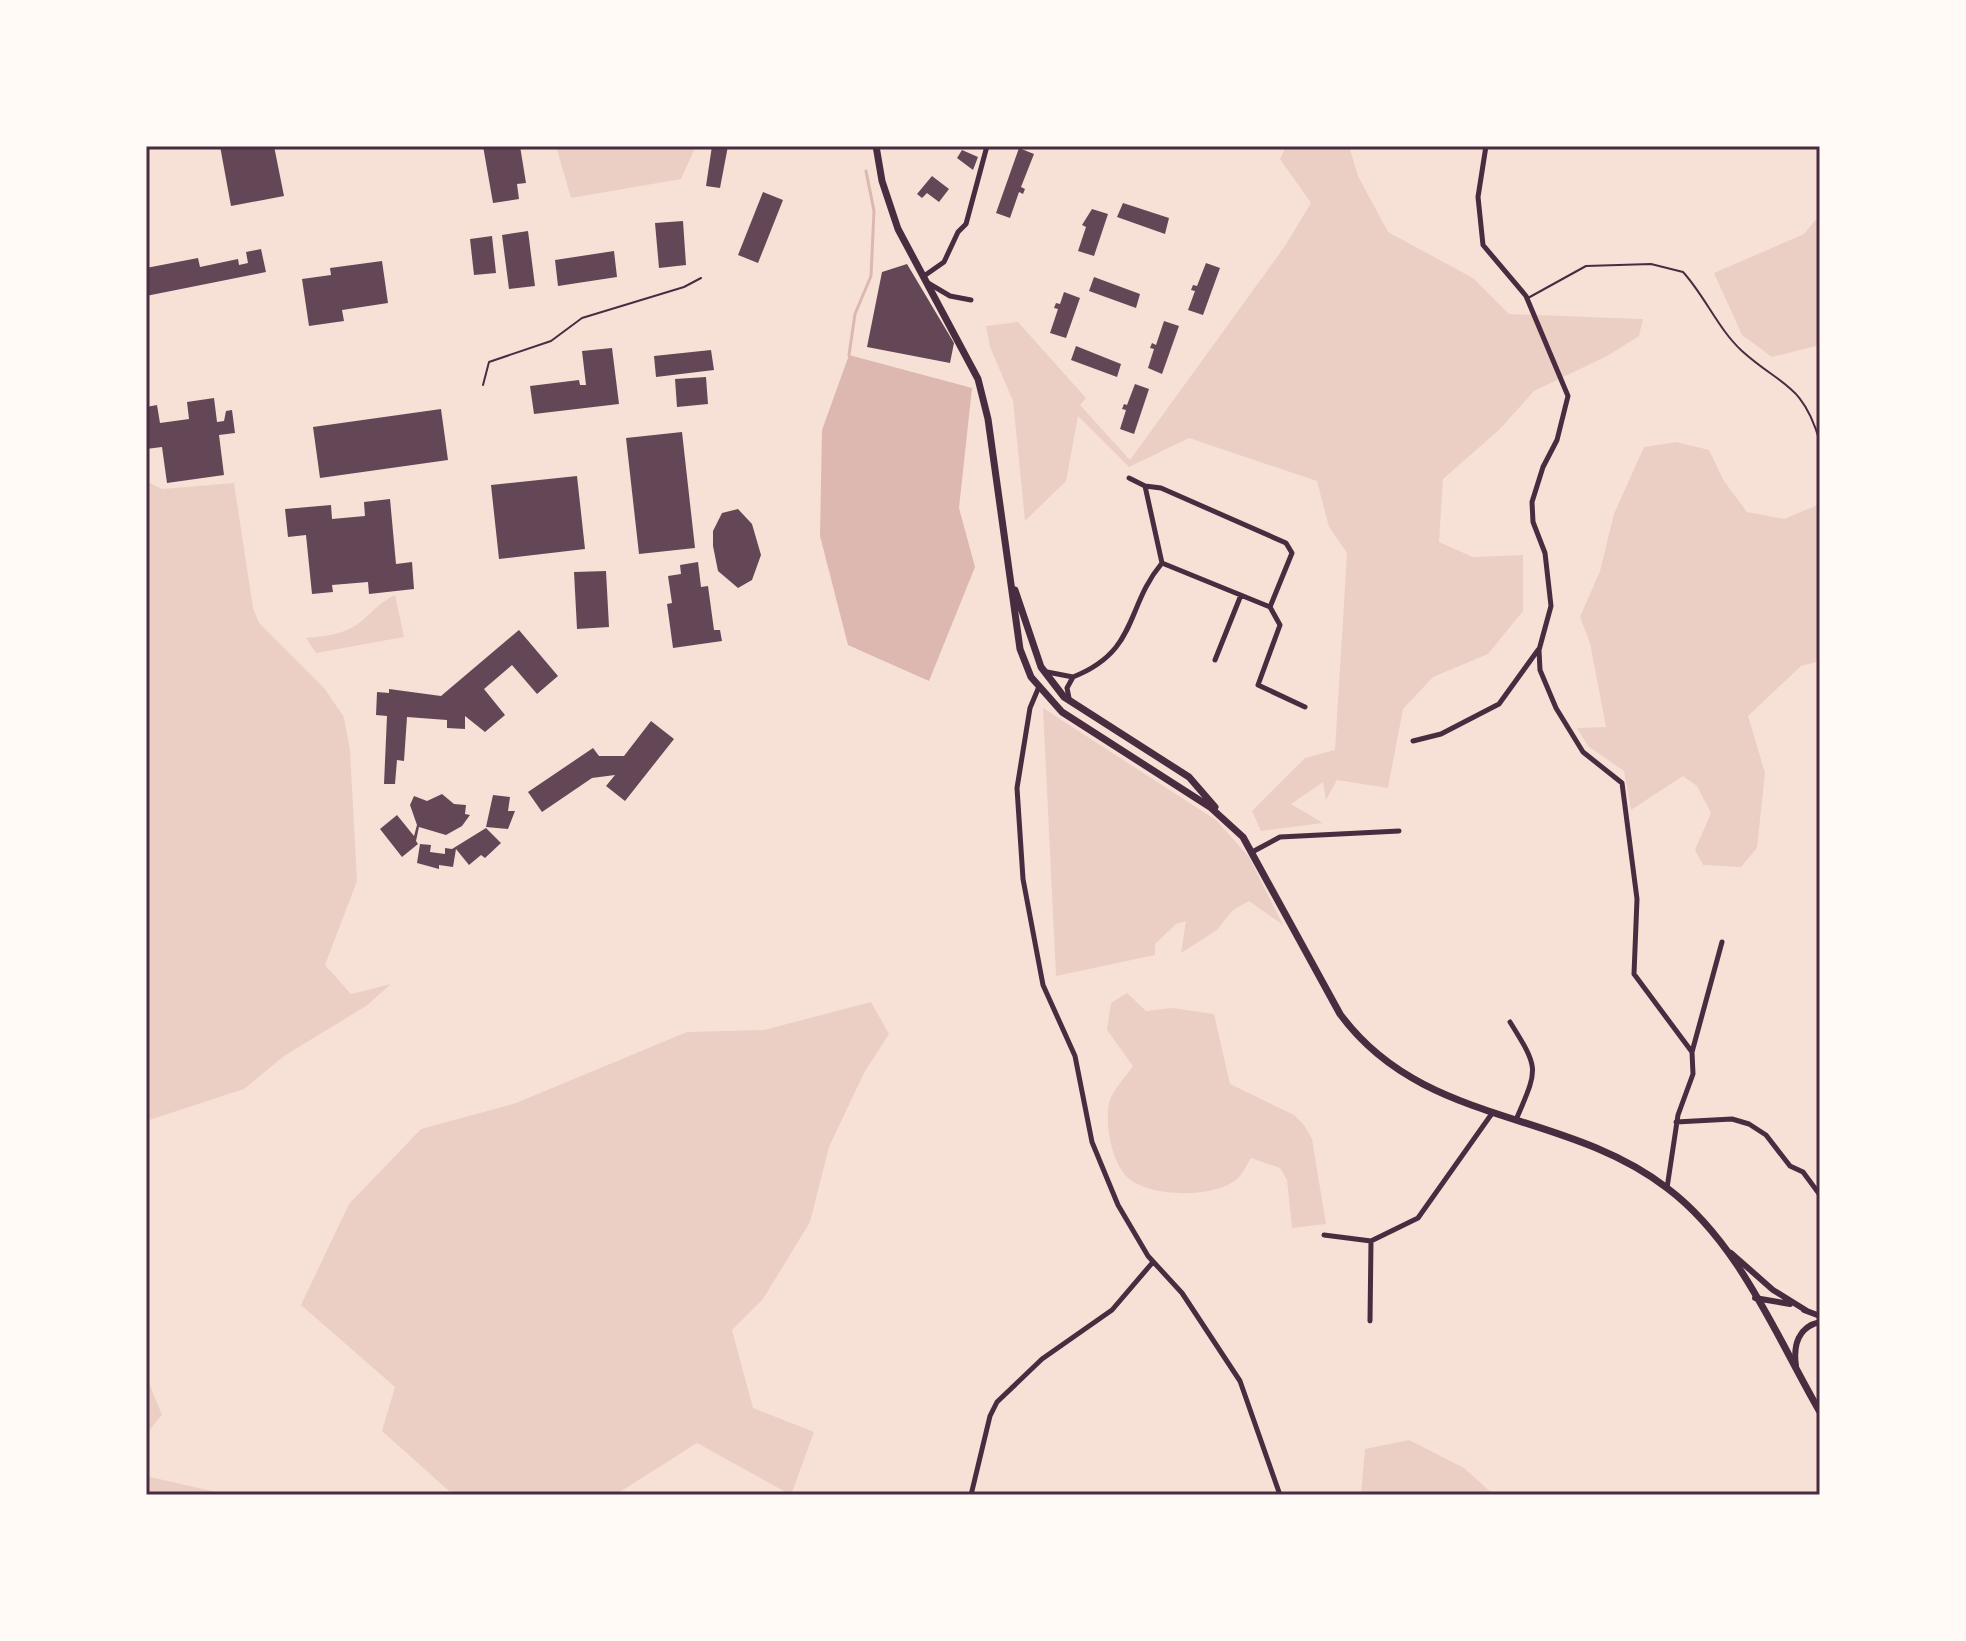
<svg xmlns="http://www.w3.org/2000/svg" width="1966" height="1641" viewBox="0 0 1966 1641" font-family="'Space Grotesk',sans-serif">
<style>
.green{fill:#ebcfc5}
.water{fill:#dcb8b0}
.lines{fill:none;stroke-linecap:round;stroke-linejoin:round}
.stream{stroke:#dcb8b0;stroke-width:3}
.building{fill:#644757}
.path{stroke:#4a2c40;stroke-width:2}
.service{stroke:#4a2c40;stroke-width:2}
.minor{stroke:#4a2c40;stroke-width:5}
.tertiary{stroke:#4a2c40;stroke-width:6}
.secondary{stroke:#4a2c40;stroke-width:7}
.neatline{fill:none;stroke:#4a2c40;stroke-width:3}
</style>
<rect width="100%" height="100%" fill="#f7e1d7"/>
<path class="green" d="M556,146h140l-15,33 -110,19z
M1286,146h63l9,30 30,56 85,46 36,36 134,5 -4,17 -32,20 -73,35 -35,39 -56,49 -4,63 34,15 50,-2v56l-35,43 -55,23 -30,32 -15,79 -51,-8 -11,20 -3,-18 -32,22 32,19 -62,8 -9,-20 53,-53 30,-8 12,-197 -18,-26 -12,-46 -128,-43 -60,29 -51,-51 -12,65 -41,40 -12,-120 -23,-54 -4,-21 32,-4 68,76 -6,7 50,55 155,-214 26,-43 -31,-44z
M1820,214v131l-48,12 -30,-22 -28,-62 90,-39z
M1676,442l33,8 15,31 23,31 37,7 36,-15v157l-19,5 -53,50 17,57 -8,75 -16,19 -38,-2 -8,-15 16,-37 -14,-27 -14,-10 -52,34 -7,-39 -36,-25 -11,-18 29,-1 -16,-84 -10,-26 20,-46 14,-57 30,-67z
M146,481l16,8 72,-6 19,125 6,15 65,65 20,29 6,33 7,131 -32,84 26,29 40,-10 -25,22 -82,50 -40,33 -95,31 -3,5z
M395,595l9,42 -88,16 -10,-15c21,-2 43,-4 59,-20 11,-10 16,-16 30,-23z
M1043,708l173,112 33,37 34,68 -34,-24 -16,9 -16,20 -36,23 5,-32 -10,3 -21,20v11l-99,21z
M1127,993l19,18 26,-3 42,6 16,70 64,31 10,10 8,14 14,85 -34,4 -5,-48 -7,-12 -29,-10c-4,6 -8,16 -14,21 -22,20 -92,19 -112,-4 -14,-17 -20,-51 -16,-72 3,-13 17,-26 24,-37l-26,-36 4,-27z
M871,1002l18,32 -25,39 -35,74 -19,75 -47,77 -31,31 21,78 61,24 -23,63 -94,-52 -82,52h-146l-20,-4 -67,-60 13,-44 -94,-82 48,-101 72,-75 95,-26 171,-71 77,-2z
M146,1376l16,39 -16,19z
M1409,1440l55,28 30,27h-133l4,-46z
M146,1476l83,19h-83z"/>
<path class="water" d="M849,355l123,33 -13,120 16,59 -46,114 -81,-36 -28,-109 2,-106z"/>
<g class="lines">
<path class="stream" d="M849,355l6,-41 16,-38 3,-65 -8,-40"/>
</g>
<path class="building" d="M220,146h54l10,50 -53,10z
M483,146h37l6,37 -9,1 2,15 -26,4z
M712,146h16l-8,42 -14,-2z
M1019,148l15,6 -13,33 4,2 -2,5 -4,-2 -9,26 -14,-5z
M962,150l16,7 -5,13 -16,-12z
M932,176l17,13 -10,13 -12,-9 -5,5 -5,-4z
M763,192l20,8 -25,63 -20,-8z
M1123,203l46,15 -4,16 -48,-17z
M1092,209l16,5 -14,42 -16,-5 8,-24 -4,-2z
M683,221l3,44 -27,3 -4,-45z
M528,231l7,55 -26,3 -7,-54z
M492,236l4,37 -22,2 -4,-36z
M261,249l5,23 -120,24v-28l52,-10 2,9 38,-8 1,6 9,-2 -2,-11z
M614,251l3,26 -59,9 -3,-26z
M382,261l6,42 -46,7 2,11 -35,5 -7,-47 29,-4 -1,-7z
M1206,263l14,5 -17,47 -15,-5 7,-19 -4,-1 2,-5 4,1z
M907,264l47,79 -4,20 -83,-16 15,-75z
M1094,277l46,17 -4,14 -47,-17z
M1064,292l16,6 -14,40 -16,-5 8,-24 -4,-1 2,-5 4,1z
M1164,321l15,5 -17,48 -14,-6 6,-19 -4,-1 2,-5 4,2z
M1076,346l45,18 -4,13 -46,-17z
M612,348l7,56 -85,10 -4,-28 49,-6 1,5h6l-4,-34z
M711,350l3,20 -58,7 -2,-21z
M706,377l2,27 -31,3 -2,-28z
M1135,384l14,5 -15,45 -14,-5 6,-19 -4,-1 2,-5 3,1z
M214,398l3,24 7,-1 2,-10 6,-1 3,23 -16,2 5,40 -57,8 -5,-36 -16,2v-42l11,-2 3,18 29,-4 -2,-17z
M441,409l7,51 -128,18 -7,-51z
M682,432l13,116 -56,6 -13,-116z
M577,476l8,73 -86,10 -8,-74z
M390,499l6,65 16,-2 2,27 -45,5 -1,-12 -36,3 1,7 -21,2 -6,-59 -18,2 -3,-28 46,-4 1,14 33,-3 -1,-14z
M738,509l14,15 9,31 -9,25 -14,8 -20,-17 -5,-25v-15l9,-18z
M698,562l3,25 7,-1 6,44h6l2,11 -49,7 -6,-44 5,-1 -4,-27 13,-2 -1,-9z
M606,571l3,56 -32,2 -3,-57z
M519,630l39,46 -21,18 -25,-29 -28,24 21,26 -20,17 -20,-16v13l-18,-1v-8l-40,-3 -3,44 -7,-1 -2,24h-11l3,-68 -11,-1 1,-23 12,1v-4l52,7z
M651,721l23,18 -49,62 -19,-15 9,-11 -23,3 -50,34 -14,-20 65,-44 6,8h25z
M442,794l12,10 12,1 -1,9 5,1 -8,11 -16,9 -27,-8 -3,14 2,3 -16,13 -22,-28 17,-14 17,21 3,-11 -7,-20 4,-9 13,5z
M493,795l17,2 -2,14h7l-7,18 -22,-2z
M486,828l15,15 -16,15 -4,-3 -12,10 -13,-16 -3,18 -14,-2v4l-22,-6 3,-19 11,1 -1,7 15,2v-6l7,1z"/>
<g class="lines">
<path class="path" d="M483,385l6,-23 62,-21 31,-23 102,-31 17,-9"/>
<path class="service" d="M1528,298l58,-32 65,-2 32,8c22,24 35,57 59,79 40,36 61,32 78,91"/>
<path class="minor" d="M1486,146l-8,51 5,48 43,51 42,100 -11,44 -14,27 -11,35 1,20 12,31 6,53 -12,44 1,20 16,38 27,44 39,31 15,116 -3,75 58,78 1,22 -15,41 -11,73
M924,276l20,-14 14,-30 8,-8 21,-78
M928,283l22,13 21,4
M1145,486l16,2 125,55 6,10 -22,54 -108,-44
M1270,607l10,18 -22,60 47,22
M1215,660l26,-65
M1047,672l26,5 -6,11 2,10
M1073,677c66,-26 52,-70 89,-114l-17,-77 -16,-8
M1038,689l-8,19 -13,80 6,91 20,106 32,71 17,86 26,63 30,51 34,37 58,88 40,114
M1413,741l28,-7 58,-30 39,-54
M1254,851l26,-14 119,-6
M1510,1022c30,48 28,46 6,98
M1692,1052l30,-110
M1676,1122l56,-3 17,5 17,11 24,31 13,6 17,23
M1324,1235l47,6 47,-23 75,-106
M1370,1321l1,-80
M971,1495l19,-79 7,-14 45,-43 70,-49 41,-48"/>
<path class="tertiary" d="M1731,1253l42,37 34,21
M1755,1298l35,6
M1804,1310l16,6
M1796,1366c-3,-21 2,-39 24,-44"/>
<path class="secondary" d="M876,146l6,35 16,48 80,150 10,40 32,230 11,28 31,35 148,95 33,30 97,177c83,113 223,94 327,174 72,54 109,148 153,224
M1015,590l26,77 23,30 125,80 26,30"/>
</g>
<rect width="1966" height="1641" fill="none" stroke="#fffaf5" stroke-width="296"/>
<rect x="148" y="148" width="1670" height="1345" class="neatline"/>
</svg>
